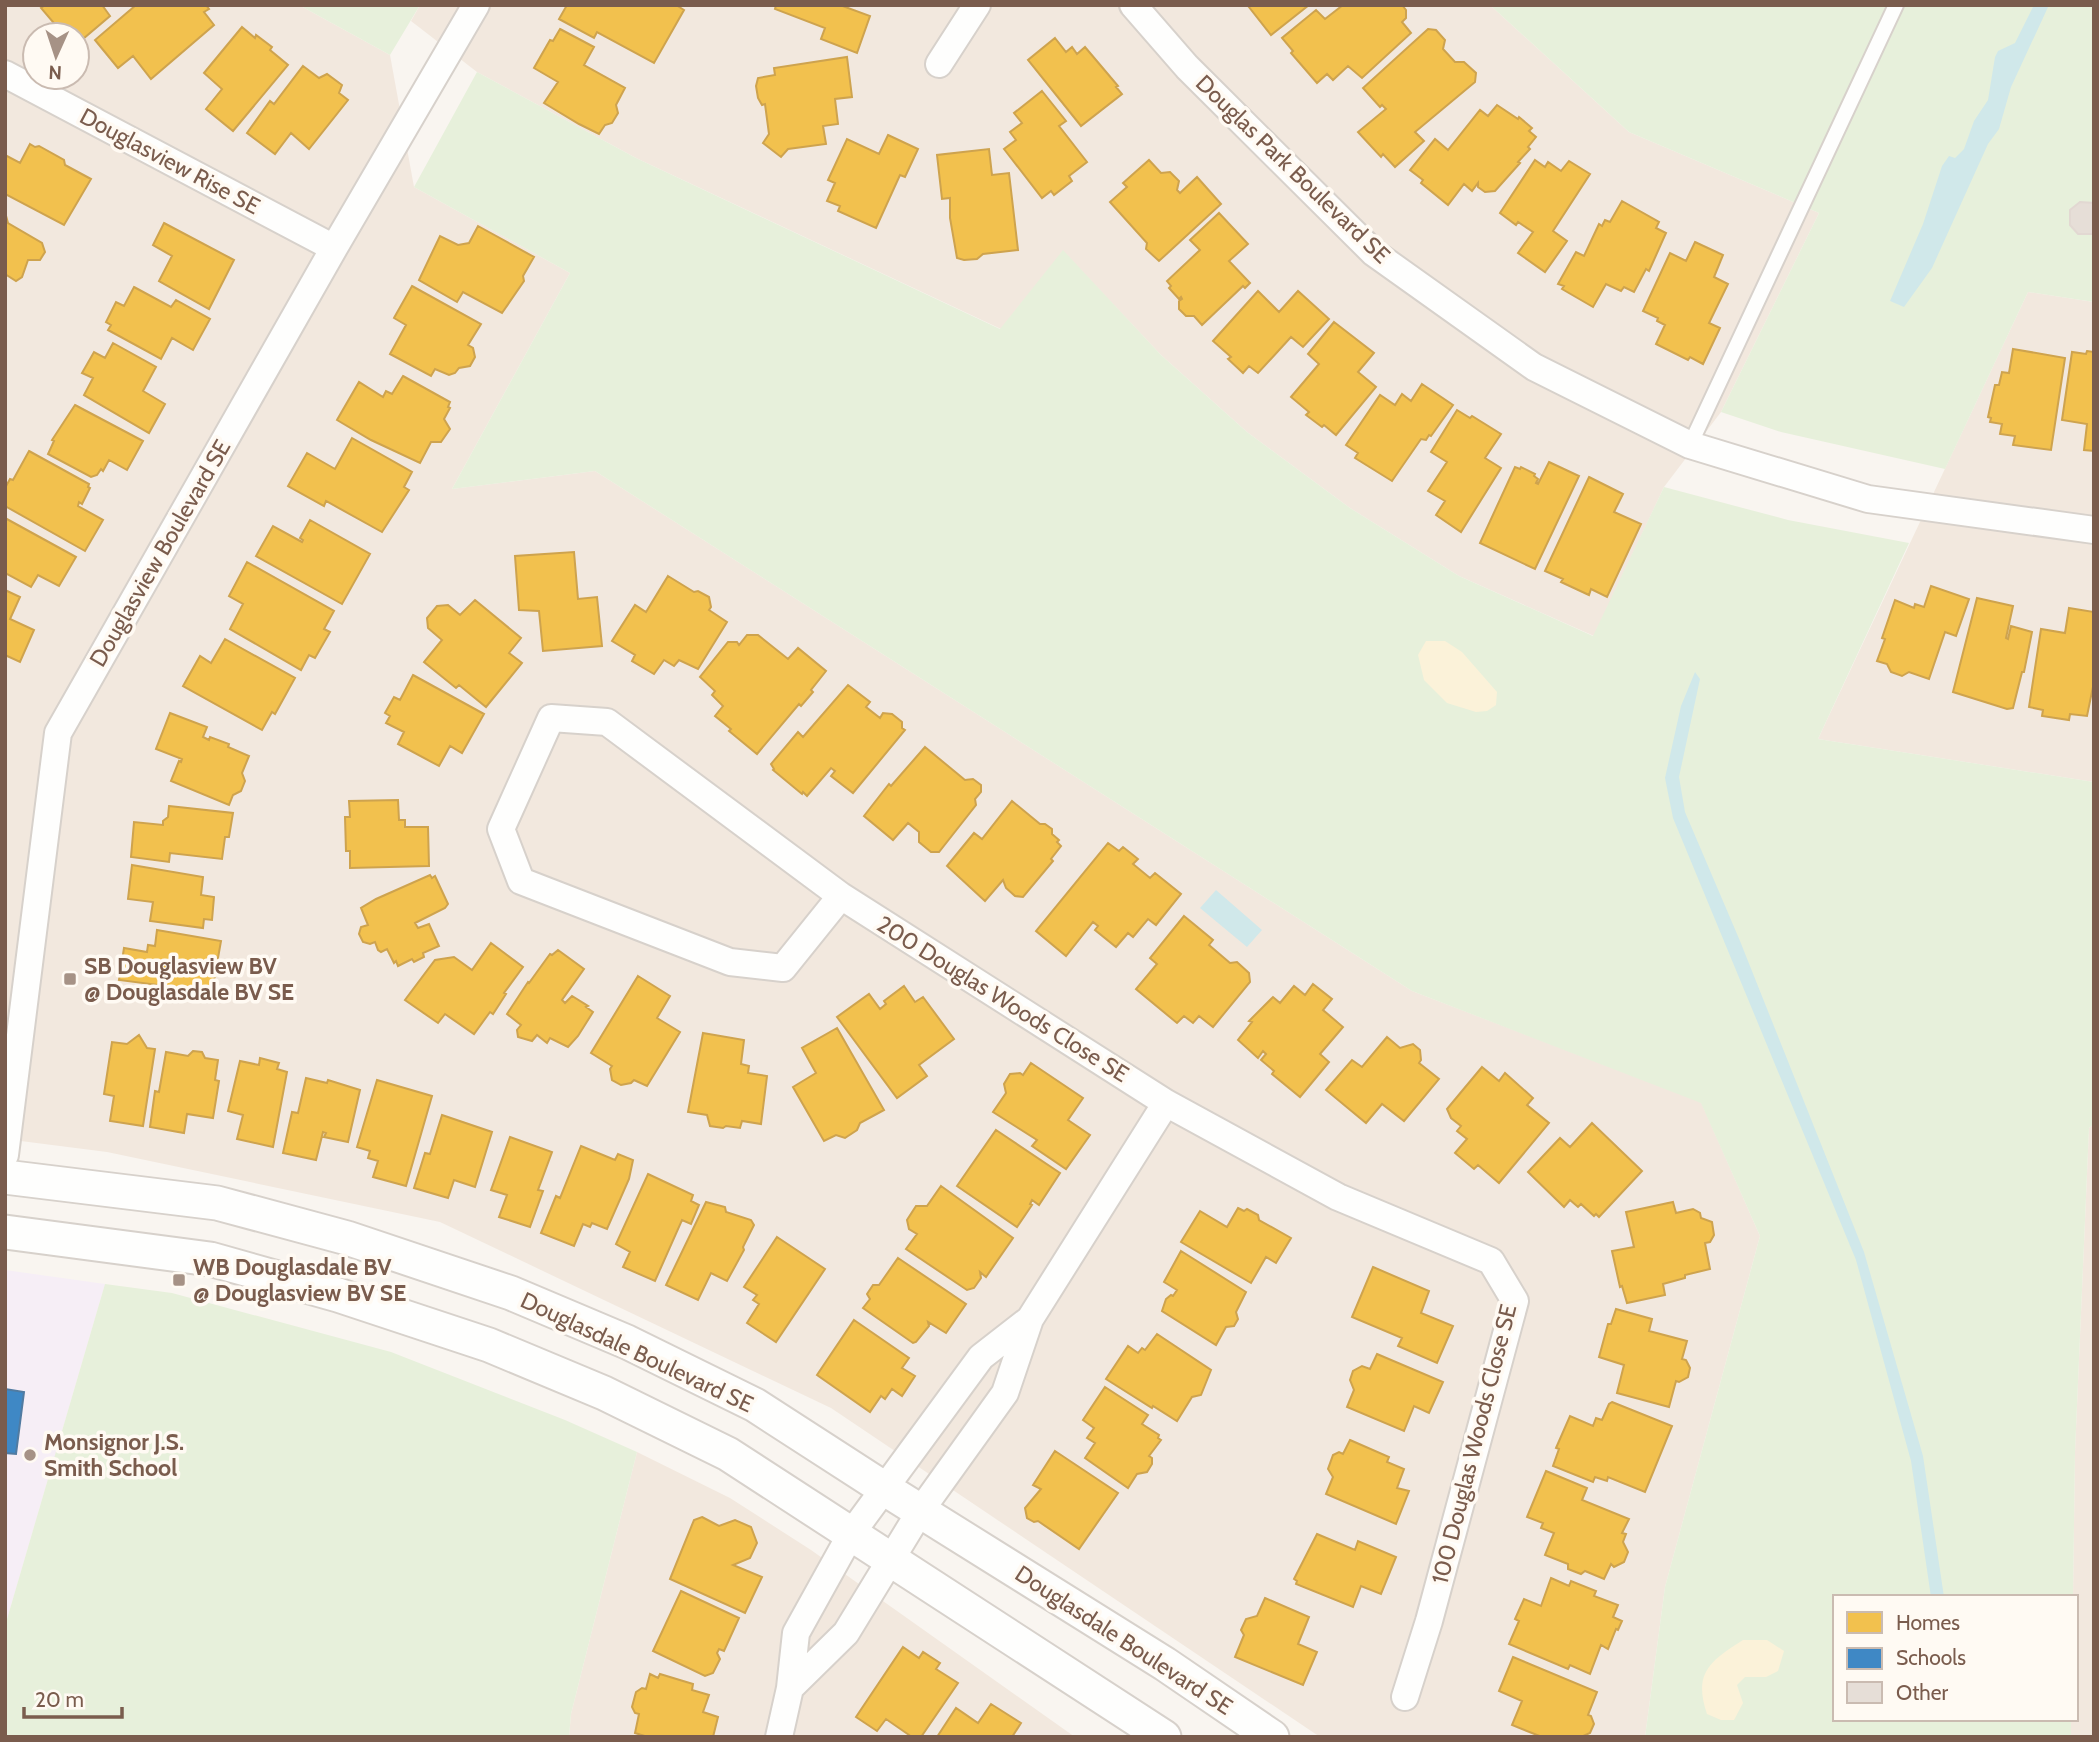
<svg xmlns="http://www.w3.org/2000/svg" width="2099" height="1742" viewBox="0 0 2099 1742" font-family="Cabin,sans-serif">
<style>
.residential{fill:#f2e8de;fill-rule:evenodd}
.education{fill:#f6eef6}
.green{fill:#e7f0db}
.sand{fill:#fbf2d9}
.water{fill:#d0e8ea}
.homes{fill:#f2c14e;stroke:#cea34e;stroke-width:2}
.schools{fill:#3f88c5;stroke:#517ba1;stroke-width:2}
.building{fill:#e6ded7;stroke:#e2d8d2;stroke-width:2}
.lines{fill:none;stroke-linecap:round;stroke-linejoin:round}
.service-casing{stroke:#d7d1cb;stroke-width:18}
.minor-casing{stroke:#d7d1cb;stroke-width:30}
.tertiary-casing{stroke:#d7d1cb;stroke-width:37}
.service{stroke:#fefefd;stroke-width:14}
.minor{stroke:#fefefd;stroke-width:26}
.tertiary{stroke:#fefefd;stroke-width:33}
.poi-dot{fill:#a69286;stroke:#fffaf3;stroke-width:2.5}
.labels{text-anchor:middle;dominant-baseline:central;stroke-width:7;stroke-linejoin:round;paint-order:stroke}
.street-label{font-size:23px;fill:#7a5c4d;stroke:#fffaf3}
.poi-label{font-size:23px;font-weight:bold;fill:#7a5c4d;stroke:#fffaf3;text-anchor:start}
</style>
<rect width="100%" height="100%" fill="#f9f5f0"/>
<path class="residential" d="M5,5h294l91,50 24,132 156,86 -118,216 143,-18 817,520 289,111 59,134 -95,351 -20,150h-325l-489,-329 -391,-186 -333,-70 -102,-13zM35,35h42v42h-42z
M420,5h1070l139,127 190,81 -98,199 -57,75 -70,149 -135,-60 -109,-68 -103,-76 -86,-77 -98,-104 -62,78 -365,-171 -159,-86 -66,-51z
M2028,292l66,10v480l-276,-43z
M2094,1124v613h-23v-18h5v-122h-3l2,-145 14,-324z
M637,1452l93,46 81,52 264,187h-506l2,-23z"/>
<path class="education" d="M5,1270l100,14 -100,342z"/>
<path class="green" d="M299,5h121l-30,50z
M1490,5h604v297l-66,-10 -83,177 -164,-37 -60,-20 98,-199 -190,-81z
M477,72l159,86 364,171 63,-79 98,105 86,77 103,76 109,68 134,60 71,-149 124,33 121,23 -91,196 276,43v342l-5,4 -14,324 -2,145h-238v122h236v18h-426l20,-150 95,-351 -59,-133 -289,-112 -817,-520 -143,18 118,-216 -156,-86z
M105,1284l67,9 219,59 174,68 72,32 -66,262 -2,23h-564v-111z"/>
<path class="sand" d="M1426,641h19l17,11 35,40 -1,13 -9,6 -11,1 -29,-9 -23,-23 -6,-25z
M1743,1640h24l17,11 -6,20 -12,6h-21l-8,8 6,18 -9,17h-13l-14,-6c-14,-41 3,-53 36,-74z"/>
<path class="water" d="M2034,5h15l-38,82 -12,42 -11,15 -56,124 -28,39 -14,-6 33,-77 19,-58 7,-10 6,2 9,-9 10,-28 14,-21 7,-43 3,-6 17,-8z
M1695,672l5,7 -21,98 6,35 55,129 124,311 59,204 21,141h-13l-20,-136 -55,-201 -183,-442 -8,-40 16,-72z
M1216,890l46,40 -15,17 -47,-39z"/>
<path class="homes" d="M45,5h57l8,11 -33,28v-9h-13l-23,-27z
M136,5h70l3,4 -5,3 10,13 -63,54 -18,-23 -15,12 -23,-28z
M567,5h109l8,5 -30,53 -57,-31 -3,6 -35,-19z
M776,5h64l30,11 -13,37 -36,-14 4,-11 -50,-19z
M1251,5h58l-38,30 -22,-28z
M1343,5h59l4,5v8l-4,4 9,11 -49,45 -14,-12 -15,14 -6,-6 -10,9 -26,-30 2,-2 -11,-13 34,-28 9,9z
M242,27l13,11 1,-3 16,12 -2,3 18,15 -55,66 -27,-22 16,-20 -18,-16z
M560,29l34,18 -10,18 41,23 -9,17 2,8 -6,10 -7,2 -6,9 -20,-10 -35,-21 14,-21 -24,-14 16,-28 3,1z
M1428,29l8,1 9,10 -2,9 12,13h9l12,11 -1,9 -60,50 9,9 -29,26 -12,-13 -2,3 -23,-25 28,-23 -4,-4 -2,2 -17,-19z
M1055,38l11,14 6,-5 5,7 8,-7 33,39 -2,1 6,7 -41,32 -53,-66z
M847,57l5,40 -17,2 3,25 -15,2 3,18 -38,5 -7,8 -18,-14 6,-9 -4,-30 -3,1 -4,-7 -2,-12 2,-8 17,-3 -1,-7z
M303,66l16,12 8,-4 15,11 -3,8 9,7 -39,49 -18,-16 -16,21 -28,-21 23,-32 4,3z
M1042,91l24,30 -7,5 28,36 -18,14 3,5 -18,14 -3,-4 -9,7 -38,-49 12,-9 -6,-8 12,-9 -8,-10z
M1497,105l21,14 1,-2 13,11 -3,3 7,6 -8,10 2,2 -12,13 2,1 -25,28 -10,1 -7,-5v-4l-6,8 -8,-7 -16,21 -27,-22 2,-3 -13,-10 25,-31 13,11 32,-40 8,6z
M888,135l30,14 -13,28 -5,-2 -24,53 -38,-17 2,-5 -13,-5 8,-18 -7,-3 19,-41 32,15z
M30,144l5,3 4,-1 25,14 1,5 26,14 -27,46 -59,-31v-39l15,8z
M989,149l3,26 17,-2 9,77 -35,4 -6,5 -13,1 -7,-2 -7,-40v-20l-8,1 -5,-44z
M1149,160l12,13 9,-1 9,9 -2,9 3,3 17,-16 24,27 -62,57 -13,-12 1,-6 -37,-41 17,-15 -4,-4z
M1535,160l10,7 3,-5 13,9 8,-10 21,13 -37,57 14,10 -22,31 -27,-19 15,-21 -15,-10 -2,3 -16,-12z
M1622,201l37,21 -3,6 10,5 -17,38 -3,-2 -12,23 -10,-5 -3,4 -15,-7 -13,23 -31,-18 2,-3 -6,-2 18,-32 8,4 15,-32 3,2 3,-6 5,2z
M5,212l3,11 34,20 3,9 -5,8h-12l-6,17 -6,4 -11,-7z
M1219,213l29,31 -19,17 21,22 -5,5 -2,-2 -41,39 -8,-9h-8l-7,-7v-8l3,-2 -1,-2 -2,2 -10,-11 2,-2 -4,-5 33,-31 -10,-10z
M164,223l70,37 -25,49 -50,-28 13,-25 -19,-11z
M478,226l56,31 -11,19 1,5 -22,32 -39,-21 -6,10 -38,-22 21,-44 18,9 11,-2z
M1695,242l28,13 -9,22 14,7 -19,39 11,5 -17,36 -13,-7 -2,3 -32,-16 9,-19 -8,-4 1,-3 -15,-7 27,-58 16,8z
M412,286l69,38 -13,21 5,3 2,9 -5,9 -11,2 -4,5 -6,2 -14,-6 -4,7 -41,-22 16,-29 -12,-7z
M134,287l37,20 5,-7 34,19 -17,31 -21,-12 -11,21 -53,-29 3,-5 -5,-3 10,-20 8,4z
M1258,291l21,21 19,-21 31,28 -26,28 -12,-10 -33,36 -9,-7 -6,7 -15,-14 3,-2 -18,-16z
M1334,322l40,31 -16,19 18,15 -40,48 -12,-10 -2,2 -16,-12 3,-3 -18,-15 28,-33 -11,-10z
M113,343l43,24 -13,24 22,13 -16,29 -65,-38 9,-17 -11,-5 12,-21 11,6z
M2013,349l52,9 -14,92 -38,-5 2,-9 -15,-2 2,-10 -12,-2 1,-4 -3,-1 7,-32h4l3,-13 7,1z
M2087,351l7,1v99l-10,-1 3,-26 -25,-4 10,-68 14,2z
M403,376l47,26 -2,5 2,1 -6,11 6,10 -9,13h-10l-11,21 -49,-23 -34,-20 22,-38 24,15 3,-6 6,3z
M1422,384l31,21 -22,31 -2,-1 -3,5 -5,-1 -29,42 -37,-23 3,-5 -12,-8 34,-50 15,10 7,-11 9,7z
M75,405l68,36 -16,29 -18,-10 -6,11 -2,-2 -4,6 -6,2 -43,-23 6,-13 -2,-1z
M1457,410l13,8 2,-2 29,18 -16,24 16,10 -40,64 -25,-17 9,-14 -17,-10 19,-29 -16,-10z
M352,438l60,34 -8,15 5,3 -27,42 -56,-31 -2,5 -36,-20 19,-33 28,16z
M29,451l60,33 -1,3 2,1 -8,16 -3,-2 -1,4 25,14 -18,31 -80,-45v-18l5,-9 3,1z
M1549,462l30,14 -44,93 -55,-26 35,-76 5,2 1,-2 14,7 -1,2 4,3 -2,4 2,1z
M1589,477l34,17 -9,18 27,12 -34,73 -16,-8 -2,6 -28,-13 2,-3 -18,-8z
M5,518l71,39 -17,29 -21,-11 -7,12 -26,-14z
M310,520l60,34 -28,50 -86,-48 17,-30 29,16 1,-2 -3,-2z
M574,552l4,47 19,-2 5,49 -59,5 -4,-40 -20,-1 -4,-54z
M247,562l87,49 -10,18 6,3 -15,26 -6,-3 -8,15 -71,-41 13,-25 -14,-8z
M668,576l26,16 4,-1 11,6 2,10 -2,3 18,12 -29,47 -19,-9 -5,6 -10,-6 -10,14 -22,-13 3,-6 -23,-14 23,-36 11,7z
M1931,586l38,13 -13,37 -11,-4 -16,47 -20,-7 -7,4 -11,-4 -4,-8 -10,-3 8,-22 -3,-1 13,-38 19,8 1,-4 9,3z
M5,590l15,7 -10,22 24,11 -14,32 -15,-7z
M1977,598l36,8 -7,32 2,1 3,-13 21,6 -8,40h-2l-9,36 -6,1 -54,-17z
M475,600l46,38 -12,15 13,10 -36,44 -27,-22 -3,3 -32,-26 18,-22 -14,-12 -1,-10 10,-12 11,-1 12,10z
M2069,608l25,4v70l-7,34 -17,-2 -1,6 -27,-4 1,-6 -14,-3 12,-78 24,4z
M747,635h11l30,24 10,-11 28,23 -15,19 2,2 -12,14 -2,-2 -42,50 -28,-23 2,-2 -16,-13 8,-10 -11,-11 3,-4 -15,-14 28,-35h9l2,3z
M225,639l70,39 -20,36 -3,-2 -10,18 -79,-44 17,-30 11,7z
M413,675l71,39 -22,39 -12,-7 -11,20 -41,-22 6,-12 -18,-9 4,-7 -5,-3 9,-16 6,3z
M848,685l22,17 -4,5 14,11 3,-5 9,1 10,8v6l3,2 -52,63 -22,-17 4,-5 -4,-3 -24,28 -4,-4 -1,2 -29,-24 1,-1 -3,-5 27,-32 5,5z
M170,713l37,14 -4,10 6,3 1,-3 19,7 -1,3 21,9 -7,17 3,8 -4,10 -8,4 -4,10 -58,-24 8,-20 2,1 1,-3 -26,-10z
M925,747l40,33 8,-1 8,6v7l-6,7 1,6 -37,47h-8l-12,-10v-10l-11,-9 -15,17 -29,-24 25,-32 2,2z
M398,800l1,20h6v7h23l1,39 -79,2v-17h-4l-1,-34h5l-1,-16z
M1012,801l28,23h5l7,5v5l7,6 -2,2 4,4 -10,13 2,2 -30,36 -8,-1 -9,-8 -3,-8 -18,21 -38,-35 27,-33 8,6z
M169,806l64,7 -4,24h-4l-3,22 -52,-6 -1,9 -38,-5 3,-35 29,3v-4l5,-4z
M1108,843l11,8 4,-4 15,12 -5,5 17,14 5,-5 26,21 -25,31 -8,-6 -15,18 -5,-4 -12,14 -21,-17 3,-4 -5,-4 -27,34 -30,-25z
M132,865l71,12 -2,18 13,2 -2,23 -8,-1 -1,9 -53,-7 3,-19 -25,-3z
M430,875l2,3 3,-2 13,28 -3,4 -30,15 3,5 11,-4 10,22 -16,7 1,4 -10,5 -2,-3 -14,7 -2,-5 -2,2 -7,-14 -6,3 -3,-2 -3,-8 -5,2 -7,-2 -4,-8 2,-7 7,-2 -7,-17 15,-9z
M1184,916l29,24 -4,5 21,18 7,-1 12,11 1,9 -37,45 -14,-11 -6,7 -9,-7 -7,7 -41,-34 21,-25 -7,-6z
M157,930l64,11 -9,51 -93,-12 5,-32 23,4 1,-7 7,1z
M491,943l32,24 -19,26 2,1 -13,20 -3,-2 -16,22 -29,-20 -7,9 -33,-23 30,-40 19,-3 18,13z
M558,950l26,19 -22,31 3,3 7,-7 16,10 -2,1 7,5 -15,24 -10,11 -18,-9 -3,5 -10,-8 -5,6 -14,-4 -1,-7 4,-5 -14,-11 21,-32 1,1 21,-29 2,1z
M638,976l32,20 -13,22 23,14 -33,54 -13,-6 -3,3 -10,2 -9,-5 -2,-11 2,-3 -21,-13z
M1313,984l19,15 -9,11 20,17 -23,27 9,8 -29,35 -28,-23 2,-3 -13,-11 5,-6 -3,-3 -5,7 -20,-18 14,-18 -3,-1 24,-24 7,6 14,-17 11,9z
M904,986l11,16 8,-5 31,42 -35,26 8,11 -30,22 -60,-81 32,-23 11,15 6,-5 -2,-3z
M837,1028l47,82 -24,13 -3,7 -12,8 -9,-3 -12,6 -31,-54 23,-14 -14,-25z
M703,1033l41,7 -3,24 8,2 -1,7 19,3 -6,48 -19,-3 -2,7 -14,-2 -3,2 -13,-2 -3,-11 -19,-3z
M139,1035l8,13 8,1 -12,77 -33,-5 4,-25 -10,-2 8,-52 15,2z
M1387,1037l13,11 13,-4 7,6 1,10 -2,3 20,16 -35,42 -22,-17 -16,19 -40,-33 26,-30 10,7z
M193,1051l9,1 3,6 13,2 -3,20 4,1 -6,37 -26,-4 -3,19 -34,-6 5,-36 4,1 7,-40 22,4z
M260,1058l19,5 -2,6 10,3 -14,75 -36,-8 6,-24 -15,-4 12,-50 19,4z
M1031,1063l52,35 -15,22 22,15 -24,34 -34,-23 5,-6 -44,-28 13,-19 -2,-9 6,-10 10,-1 3,2z
M1482,1067l17,14 6,-8 28,25 -6,7 22,18 -50,60 -21,-18 -4,4 -19,-16 12,-14 -10,-8 4,-5 -10,-8 -4,-9z
M306,1078l21,5 1,-3 32,10 -12,52 -24,-5 2,-4 -3,-1 -7,28 -33,-7 9,-41 6,1z
M377,1080l55,16 -26,90 -33,-9 5,-16 -10,-3 2,-7 -13,-4z
M442,1115l50,17 -17,55 -21,-7 -6,18 -34,-10 11,-35 5,1z
M1592,1123l50,48 -43,46 -3,-3 -2,2 -13,-12 -3,3 -8,-7 -6,7 -36,-35 32,-34 10,9z
M996,1130l64,43 -21,32 -7,-5 -2,4 2,1 -15,22 -60,-41z
M510,1137l42,15 -14,38 5,1 -13,36 -31,-10 8,-22 -16,-5z
M581,1146l34,14 3,-6 15,6 -4,19 -22,50 -15,-6 -2,4 -7,-3 -9,22 -33,-13 15,-37 4,2z
M648,1174l45,21 -2,6 8,4 -8,19 -9,-4 -27,61 -32,-14 7,-15 -14,-8z
M941,1186l72,52 -27,39 -6,-5 1,6 -7,10 -7,2 -61,-41 11,-15 -8,-5 -2,-9 9,-14h11z
M706,1202l19,5 1,5 25,8 3,5 -11,22 1,3 -17,31 -16,-8 -13,27 -32,-15z
M1673,1202l3,11 17,-4 7,4 1,5 11,4 2,13 -4,7 -5,1 5,26 -25,6v3l-22,6 2,11 -38,8 -5,-17 -2,1 -8,-36 22,-4 -8,-35z
M1238,1208l6,3 3,-2 11,6 1,5 32,18 -15,25 -10,-6 -15,26 -70,-41 19,-31 27,16z
M777,1237l48,32 -49,73 -29,-19 12,-19 -6,-4 4,-5 -13,-8z
M1181,1251l65,41 -10,20 2,7 -4,7 -8,1 -10,18 -54,-34 4,-12 5,-4 2,1 4,-6 -13,-8z
M898,1258l68,46 -20,29 -18,-11 1,4 -13,16 -3,1 -50,-35 7,-9 -3,-5 6,-9h6z
M1373,1267l56,24 -8,22 32,13 -16,37 -39,-17 4,-8 -50,-21z
M1616,1309l36,10 -3,12 38,10 -5,18 4,1 4,8 -2,9 -9,5 -3,-1 -7,26 -52,-14 7,-28 -25,-8 9,-33h3z
M854,1320l55,38 -7,10 13,8 -13,20 -10,-7 -7,10 -4,-3 -11,16 -53,-37z
M1157,1334l54,36 -10,25 -9,2 -15,24 -24,-15 -1,2 -46,-29 22,-33 10,7 4,-5 3,2z
M1377,1354l66,28 -14,31 -15,-7 -10,25 -57,-24 7,-17 -4,-10 3,-9 9,-5 8,3z
M1105,1387l43,28 -6,9 17,11 -1,3 3,2 -12,16 3,2v6l-5,8 -10,2 -9,14 -43,-30 10,-15 -8,-5 7,-10 -11,-8z
M1612,1402l60,24 -27,66 -37,-15 -1,4 -12,-4 -2,5 -40,-16 6,-17 -3,-1 14,-32 23,10 3,-8 6,2 7,-16z
M1350,1440l39,17 -2,5 17,7 -7,19 12,3 -13,33 -70,-30 7,-17 -5,-8 5,-14 6,-3 4,2z
M1055,1451l63,42 -39,56 -41,-28 -4,1 -7,-4 -2,-10 16,-19 -8,-4z
M1546,1471l41,17 -5,12 47,19 -7,14 4,1 -3,8 5,10 -4,10 -10,5 -3,-3 -7,15 -19,-8 -4,3 -13,-5v-5l-23,-9 9,-22 -13,-5 2,-5 -16,-6z
M702,1517l17,9 16,-6 16,7 6,16 -7,15 -17,7 29,12 -17,36 -75,-34 24,-59z
M1317,1534l38,16 3,-9 38,16 -15,37 -20,-8 -8,21 -57,-23 1,-3 -3,-2z
M1551,1578l18,8 2,-5 25,10 -2,5 24,9 -5,12 9,4 -4,9 -2,-1 -8,20 -7,-4 -11,29 -20,-9 -2,4 -59,-25 10,-23 -4,-2 9,-20 17,7z
M681,1591l58,27 -15,33 -5,-2 -2,4 3,6 -7,14 -8,3 -52,-25z
M1265,1598l44,19 -11,27 19,8 -14,33 -68,-28 9,-22 -3,-5 5,-11 11,-3z
M903,1647l16,11 4,-6 17,11 -4,6 22,14 -37,54h-9l-26,-18 -9,12 -21,-14z
M1513,1657l84,35 -9,23 3,1 3,8 -4,9 -9,4h-39l-30,-12 10,-24 -23,-10z
M650,1674l8,4 2,-4 33,10 -1,6 17,5 -6,17 15,5 -5,20h-65l-13,-4 4,-19 -4,-1 -3,-6 4,-15 6,-4 4,1z
M991,1704l30,19 -9,14h-75l19,-29 22,15z"/>
<path class="schools" d="M5,1389l19,3 -8,62 -11,-1z"/>
<path class="building" d="M2080,202l14,1v30l-2,1h-14l-8,-9v-15z"/>
<g class="lines">
<g class="service-casing">
<path id="service" d="M1690,445l206,-440"/>
</g>
<g class="minor-casing">
<path id="minor" d="M1133,5l54,62 187,186 160,114 156,78 178,54 226,31
M939,64l38,-59
M5,74l329,174
M841,896l-58,72 -53,-6 -209,-81 -20,-52 50,-111 56,4 234,174 325,207 172,94 153,64 24,40 -86,320 -24,76
M5,1155l53,-422 276,-485 142,-243
M790,1688l56,-55 75,-123 84,-117 25,-74 136,-216
M779,1737l11,-49 6,-55 55,-99 130,-177 49,-38"/>
</g>
<g class="tertiary-casing">
<path id="tertiary" d="M5,1177l212,26 130,35 164,55 116,49 128,63 130,84 280,175 107,73
M5,1232l205,27 128,36 151,50 115,48 124,61 436,283"/>
</g>
<use href="#service" class="service"/>
<use href="#minor" class="minor"/>
<use href="#tertiary" class="tertiary"/>
</g>
<g class="poi-dot">
<rect x="63" y="972" width="14" height="14" rx="3.5"/>
<rect x="172" y="1273" width="14" height="14" rx="3.5"/>
<circle cx="30" cy="1455" r="7"/>
</g>
<g class="labels">
<g class="street-label">
<text transform="translate(170 161) rotate(28)">Douglasview Rise SE</text>
<text transform="translate(1293 169) rotate(44)">Douglas Park Boulevard SE</text>
<text transform="translate(160 553) rotate(-60)">Douglasview Boulevard SE</text>
<text transform="translate(1003 999) rotate(32)">200 Douglas Woods Close SE</text>
<text transform="translate(637 1352) rotate(25)">Douglasdale Boulevard SE</text>
<text transform="translate(1474 1444) rotate(-76)">100 Douglas Woods Close SE</text>
<text transform="translate(1124 1640) rotate(33)">Douglasdale Boulevard SE</text>
</g>
<g class="poi-label">
<text x="84" y="966">SB Douglasview BV<tspan x="84" dy="26">@ Douglasdale BV SE</tspan></text>
<text x="193" y="1267">WB Douglasdale BV<tspan x="193" dy="26">@ Douglasview BV SE</tspan></text>
<text x="44" y="1442">Monsignor J.S.<tspan x="44" dy="26">Smith School</tspan></text>
</g>
</g>
<rect width="2099" height="1742" fill="none" stroke="#7a5c4d" stroke-width="14"/>
<rect x="1833" y="1595" width="245" height="126" fill="#fffaf3" stroke="#cabbb1" stroke-width="2"/>
<rect x="1847" y="1612" width="35" height="21" fill="#f2c14e" stroke="#cabbb1" stroke-width="2"/>
<text x="1896" y="1630" font-size="21" fill="#7a5c4d">Homes</text>
<rect x="1847" y="1648" width="35" height="21" fill="#3f88c5" stroke="#cabbb1" stroke-width="2"/>
<text x="1896" y="1665" font-size="21" fill="#7a5c4d">Schools</text>
<rect x="1847" y="1682" width="35" height="21" fill="#e6ded7" stroke="#cabbb1" stroke-width="2"/>
<text x="1896" y="1700" font-size="21" fill="#7a5c4d">Other</text>
<g transform="translate(56 56) rotate(183)"><circle r="33" fill="#fffaf3" stroke="#cabbb1" stroke-width="2"/>
<path d="M0-5L12 26L0 18L-12 26Z" fill="#a69286"/>
<text y="-10" font-size="19" font-weight="bold" text-anchor="middle" fill="#7a5c4d">N</text>
</g>
<path d="M24 1707v10h98v-10" fill="none" stroke="#7a5c4d" stroke-width="3.5"/>
<text x="35" y="1707" font-size="21" fill="#7a5c4d" stroke="#fffaf3" stroke-width="5" paint-order="stroke">20 m</text>
</svg>
